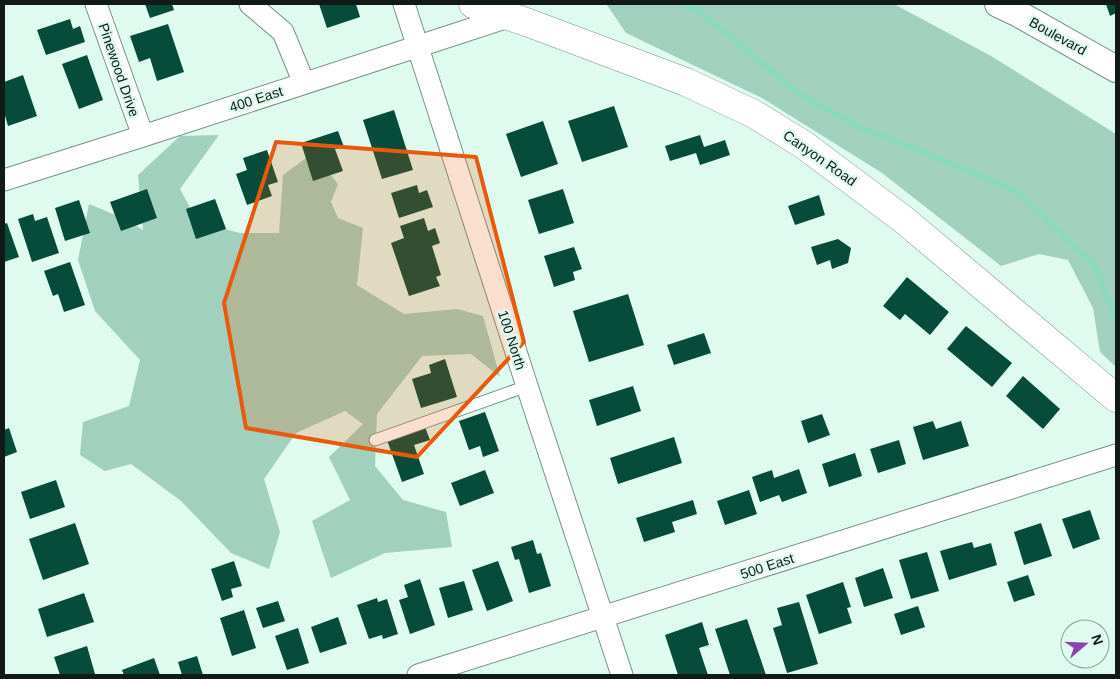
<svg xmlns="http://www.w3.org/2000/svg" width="1120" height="679" viewBox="0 0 1120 679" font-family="Arial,sans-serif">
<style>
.green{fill:#a1d1be}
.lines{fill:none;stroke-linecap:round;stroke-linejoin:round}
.stream{stroke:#8adabd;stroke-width:5.5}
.building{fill:#074c3a}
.service-casing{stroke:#789187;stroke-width:13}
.minor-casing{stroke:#789187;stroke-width:23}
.tertiary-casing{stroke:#789187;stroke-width:28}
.secondary-casing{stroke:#789187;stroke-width:29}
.service{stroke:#fff;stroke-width:11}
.minor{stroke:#fff;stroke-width:21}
.tertiary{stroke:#fff;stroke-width:26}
.secondary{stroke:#fff;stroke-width:28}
.marked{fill:#e8590c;fill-opacity:0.2;stroke:#e8590c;stroke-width:4;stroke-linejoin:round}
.labels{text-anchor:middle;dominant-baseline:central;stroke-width:5;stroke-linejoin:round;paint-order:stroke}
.street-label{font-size:14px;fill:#111a17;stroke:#dffaef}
</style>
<rect width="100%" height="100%" fill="#dffaef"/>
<path class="green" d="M600,4h294l97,52 125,78v233l-16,-15 -7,-44 -25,-48 -29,-6 -38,12 -119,-93 -120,-75 -136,-65 -19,-28z
M219,135l-39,54 18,33 42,11h39l4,-58 30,-22 25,31 -7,18 7,16 25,10 -6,57 47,29 53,-5 26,7 17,61 -29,-23 -49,2 -45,58 -2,52 28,34 43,12 6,35 -67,6 -54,25 -19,-57 38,-21 -21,-43 34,-33 -18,-13 -49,22 -32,46 16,53 -11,37 -38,-16 -50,-52 -50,-37 -26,7 -25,-16 3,-33 46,-16 11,-46 -45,-49 -17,-51 11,-56 34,14 20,12 -5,-55 42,-39z"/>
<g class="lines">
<path class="stream" d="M685,4l15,8 102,84 60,32 76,30 80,34 77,74 21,54"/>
</g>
<path class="building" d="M145,4h27l2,6 -24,8z
M319,4h37l4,13 -33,11z
M1106,4h10v9l-6,3z
M70,19l3,10 7,-3 5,16 -39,13 -9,-25z
M168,24l16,48 -27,9 -7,-23 -11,4 -9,-26z
M87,55l16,45 -24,9 -17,-45z
M23,75l14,41 -29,10 -4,-14v-30z
M614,106l14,41 -46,15 -14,-41z
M394,110l19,60 -31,9 -19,-59z
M543,121l15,43 -37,13 -15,-43z
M338,131l6,16 -9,2 8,22 -30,10 -12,-38z
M700,135l4,12 21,-7 5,15 -30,10 -4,-12 -26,8 -5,-15z
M267,150l11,32 -10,3 4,11 -25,9 -11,-31 11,-4 -4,-12z
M417,185l2,8 8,-3 6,17 -34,11 -8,-25z
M147,189l10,29 -36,13 -11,-29z
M563,189l11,34 -35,11 -11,-34z
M819,195l6,20 -30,10 -7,-19z
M215,199l11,30 -30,10 -10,-30z
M79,200l11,33 -25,8 -10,-33z
M33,214l2,7 12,-4 12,36 -27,9 -14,-43z
M424,218l4,13 7,-3 5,15 -8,3 9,29 -5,2 4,9 -31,10 -18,-53 13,-5 -4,-12z
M7,223l12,34 -15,5v-38z
M838,239l13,9 -3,15 -16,6 -2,-9 -13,5 -6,-18z
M574,247l8,22 -9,3 2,8 -21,7 -10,-31z
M70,262l15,43 -21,7 -6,-18 -5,2 -9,-25z
M907,277l42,35 -19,23 -25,-21 -5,6 -17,-14z
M628,294l16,51 -55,17 -16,-51z
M966,326l46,37 -20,24 -45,-38z
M704,333l7,20 -37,12 -7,-20z
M445,359l12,38 -36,11 -9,-29 19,-6 -2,-8z
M1023,376l37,33 -17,20 -37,-33z
M633,386l8,25 -44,15 -8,-26z
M485,412l14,39 -16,6 -3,-11 -11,4 -10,-29z
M822,414l8,21 -22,8 -7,-22z
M933,421l3,8 25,-8 8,25 -46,14 -10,-33z
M425,427l5,13 -16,5 10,29 -22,8 -15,-42z
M9,428l8,24 -13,5v-27z
M674,437l8,26 -64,21 -8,-26z
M899,440l7,24 -28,9 -8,-24z
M855,453l7,23 -33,11 -7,-23z
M799,469l8,24 -25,9 -3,-7 -19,7 -8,-25 20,-7 2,8z
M485,470l9,23 -34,13 -9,-23z
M56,480l9,27 -35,12 -9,-27z
M749,490l8,24 -32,11 -8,-24z
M693,500l4,14 -25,8 3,10 -31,10 -8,-24z
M1090,510l10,29 -27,10 -11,-30z
M75,523l14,41 -46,16 -14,-41z
M1041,523l11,33 -28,9 -10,-33z
M533,540l4,14 4,-1 10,33 -22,7 -10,-34 -4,1 -4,-13z
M972,542l2,6 17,-5 6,22 -48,15 -9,-29z
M927,552l12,39 -28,8 -12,-39z
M234,561l8,25 -11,3 2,8 -11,4 -11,-32z
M498,561l15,40 -26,10 -15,-41z
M883,568l10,30 -29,9 -9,-29z
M1028,575l7,20 -21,7 -7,-20z
M420,579l15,46 -25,9 -11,-34 9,-3 -4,-12z
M464,581l9,29 -25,8 -9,-30z
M843,582l8,25 -4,1 5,15 -33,11 -13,-39z
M84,593l10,29 -47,15 -9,-28z
M377,598l1,4 9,-3 11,35 -15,5 -1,-4 -13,4 -12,-34z
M278,601l7,20 -22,7 -7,-20z
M799,602l19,62 -31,9 -14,-45 9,-3 -5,-17z
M918,606l7,21 -24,8 -7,-21z
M244,610l12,38 -24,8 -12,-38z
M338,617l9,27 -27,9 -9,-26z
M747,619l19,56h-36l-15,-46z
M702,622l7,23 -10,3 9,27h-30l-13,-40z
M298,628l11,35 -22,7 -12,-34z
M87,646l8,28 -4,1h-31l-6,-18z
M197,656l6,19h-21l-4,-13z
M154,658l6,17h-36l-2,-5z"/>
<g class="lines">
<g class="service-casing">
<path id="service" d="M375,440l152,-54"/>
</g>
<g class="minor-casing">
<path id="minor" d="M96,4l47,132
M250,4l33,28 21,51
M404,4l123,382 95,289
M4,180l139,-44 365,-119
M418,675l698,-220"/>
</g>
<g class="tertiary-casing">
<path id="tertiary" d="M998,4l19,9 99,56"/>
</g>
<g class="secondary-casing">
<path id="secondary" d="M473,4l56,19 157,59 68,32 50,31 100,75 212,178"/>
</g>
<use href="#service" class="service"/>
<use href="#minor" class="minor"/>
<use href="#tertiary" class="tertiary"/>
<use href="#secondary" class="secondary"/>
</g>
<path class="marked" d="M276,142l200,15 48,185 -107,115 -171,-29 -22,-125z"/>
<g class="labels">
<g class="street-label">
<text transform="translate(1058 36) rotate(29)">Boulevard</text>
<text transform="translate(119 70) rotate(71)">Pinewood Drive</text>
<text transform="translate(256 99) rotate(-18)">400 East</text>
<text transform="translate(820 158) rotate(35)">Canyon Road</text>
<text transform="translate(512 340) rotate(72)">100 North</text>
<text transform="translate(767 566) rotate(-18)">500 East</text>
</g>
</g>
<rect width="1120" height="679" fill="none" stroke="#111a17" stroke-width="10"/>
<g transform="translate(1085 644) rotate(71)"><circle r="24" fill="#dffaef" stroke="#8da099"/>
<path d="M0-4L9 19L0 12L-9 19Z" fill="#8a42b5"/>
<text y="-8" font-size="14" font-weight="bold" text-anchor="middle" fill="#111a17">N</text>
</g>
</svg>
